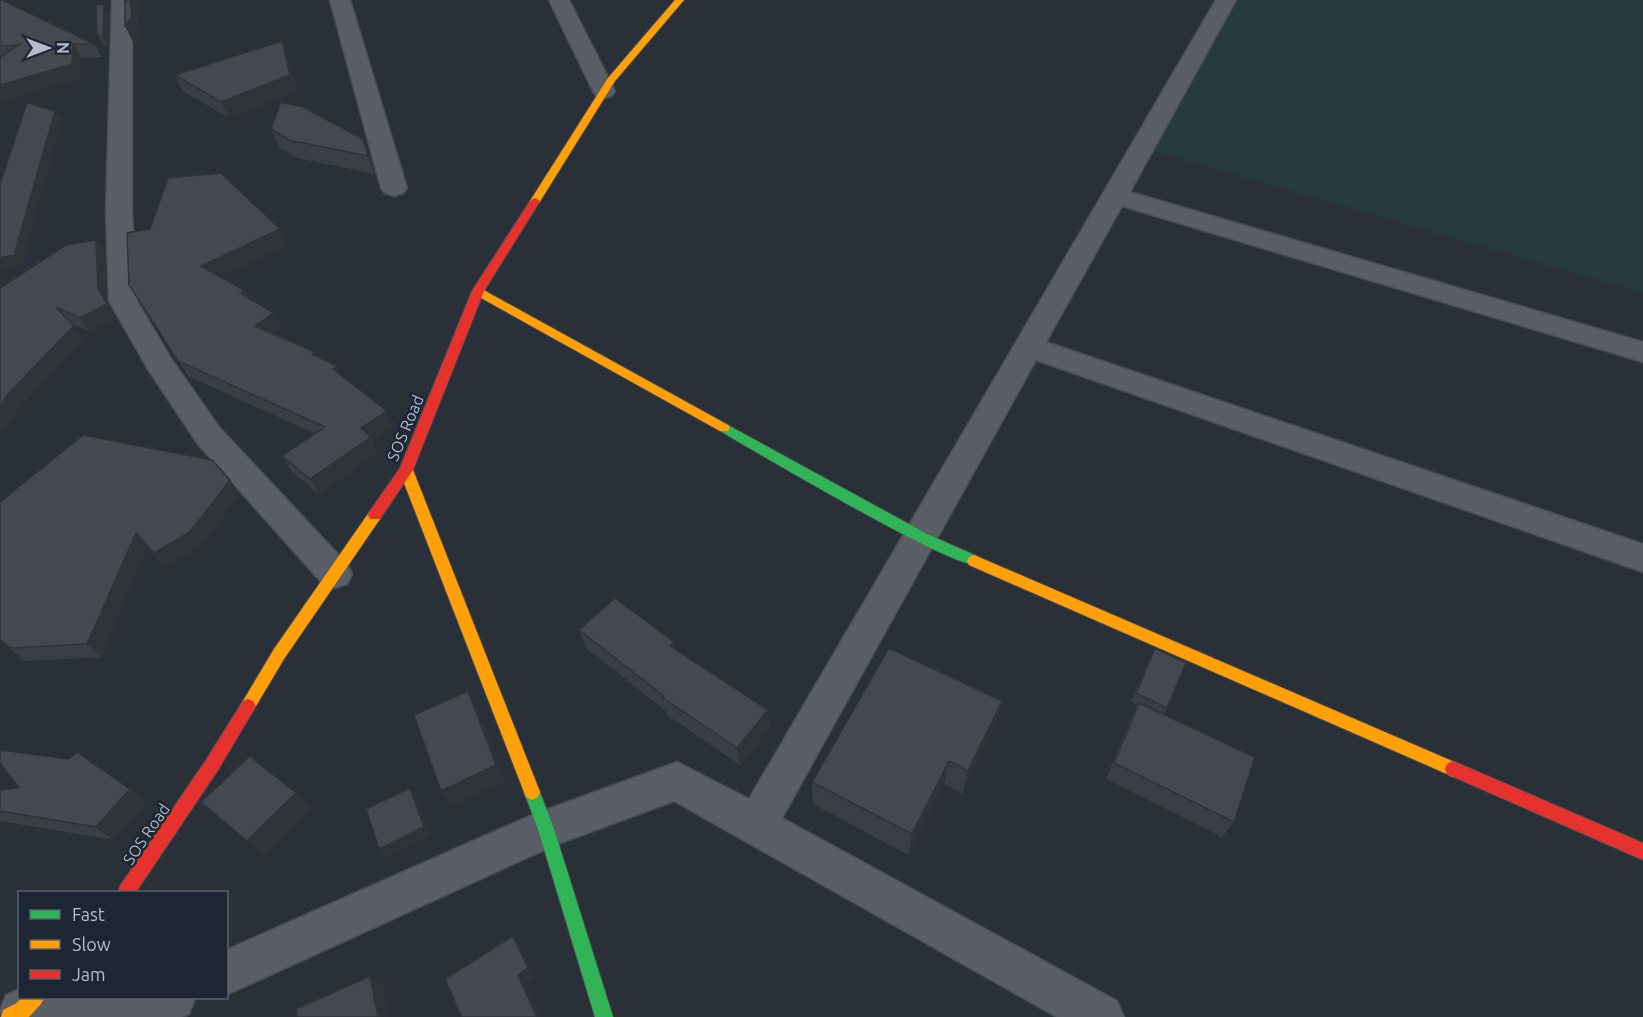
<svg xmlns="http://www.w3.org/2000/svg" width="1643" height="1017" viewBox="0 0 1643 1017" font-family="Ubuntu,sans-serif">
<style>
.green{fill:#273a3e}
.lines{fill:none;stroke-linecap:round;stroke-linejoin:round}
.street-casing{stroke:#484c53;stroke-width:3}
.fast-casing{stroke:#484c53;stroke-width:2}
.slow-casing{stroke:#484c53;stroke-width:2}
.jam-casing{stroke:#484c53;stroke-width:2}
.street{fill:#5a5e66;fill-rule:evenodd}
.fast{fill:#30b455;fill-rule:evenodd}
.slow{fill:#ff9f0a;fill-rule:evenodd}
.jam{fill:#e5322d;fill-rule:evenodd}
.wall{fill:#3a3f45}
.shaded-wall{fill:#303338}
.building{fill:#444950;stroke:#303338;stroke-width:1.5}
.labels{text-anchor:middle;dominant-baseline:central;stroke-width:5;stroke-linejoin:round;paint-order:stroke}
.street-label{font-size:16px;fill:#b4bcc9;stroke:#1d2633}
</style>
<rect width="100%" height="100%" fill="#2a3038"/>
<path class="green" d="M1230,0h413v293l-510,-148z"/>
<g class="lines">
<g class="street-casing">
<path id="street" d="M112,0h20v211l5,90 33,56 49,70 128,137 5,10 -5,10 -12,4 -12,-4 -126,-141 -48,-72 -40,-70 -3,-90z
M330,0h20l57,188 -4,5 -9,3 -9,-3 -4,-5z
M549,0h20l46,91 -3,5 -8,2 -8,-2 -3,-5z
M1216,0h20l-106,192 513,150v20l-521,-156 -76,136 597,202v28l-607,-212 -254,458 335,183 7,16h-67l-383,-216 -119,44 -329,150v-45l306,-135 145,-53 72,37z
M20,989v9h175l-6,16 -7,3h-180l-2,-7 6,-15z"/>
</g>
<g class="fast-casing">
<path id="fast" d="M724,423l203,111 52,23 2,4 -2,4c-21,7 -226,-115 -259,-134l-2,-3 2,-3z
M532,784l6,3 16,42 59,188h-18l-57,-188 -14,-37 2,-5z"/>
</g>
<g class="slow-casing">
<path id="slow" d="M675,0h9l-69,81 -76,122h-8l-1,-2 78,-123z
M478,287l250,138 2,3 -2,3h-8l-246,-137v-6z
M406,465l7,5 127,322 -2,5 -6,3 -6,-3 -2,-5 -125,-322z
M375,510l5,1 2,4 -2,4 -96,140 -31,52 -5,2 -5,-2 -3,-5 3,-5 31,-52 96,-138z
M974,555l485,209 2,5 -2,5 -6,3 -6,-3 -478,-209 -2,-4 2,-4z
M22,998h22l-3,6 -12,13h-28l2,-7 12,-6z"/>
</g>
<g class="jam-casing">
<path id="jam" d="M535,198l5,3 -56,90 -71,179 -33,49h-10l-2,-4 2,-4 30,-43 72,-177 58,-90z
M248,699l5,2 3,5 -3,5 -35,59 -82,122h-18l2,-6 86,-126 37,-59z
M1453,761l190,82v17l-196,-86 -2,-5 2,-5z"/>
</g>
<use href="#street" class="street"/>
<use href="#fast" class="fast"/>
<use href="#slow" class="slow"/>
<use href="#jam" class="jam"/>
</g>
<path class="wall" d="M0,0l94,44 8,13 -21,1 -1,20 -80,24z
M104,4l5,10 -1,33 -5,-3 -6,-10z
M282,41l6,16 9,34 -68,27 -46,-27 -8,-16z
M303,107l67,50 5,17 -78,-16 -18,-10 -8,-19z
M96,240l9,13 2,48 9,16 -27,14 -18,-8 13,16 -64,68 -20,28v-147z
M288,245l-68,32 24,13 4,7 35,31 -9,6 44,23 24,20 52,49 -21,14 5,12 -59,42 -28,-23 -9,-15 33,-22 -127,-58 -59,-91z
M230,480l9,14 -38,52 -36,21 -18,-20 -46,110 -77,4 -24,-22z
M579,630l97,21 92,59 2,17 -30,38 -73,-50v-3l-81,-64z
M1150,658l17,50 -4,7 71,107 -12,15 -116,-58 24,-59 8,-15 -7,-3z
M1002,701l-7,25 -33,68 -18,-10 -36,71 -95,-51 -1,-22z
M0,790l147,12 -34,38 -113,-19z"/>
<path class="shaded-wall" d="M130,0h7l4,34 -7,10 -9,-18z
M104,4l5,10 -1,33 -5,-10z
M282,41l6,16 9,34 -68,27 -8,-16z
M73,44l8,14 -1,20 -80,24v-17z
M55,111l7,10 -40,144 -22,6v-13z
M363,139l7,18 5,17 -7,-18z
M280,229l8,16 -78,37 -9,-16z
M96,240l9,13 2,48 9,16 -27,14 -9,-13z
M244,290l8,16 -12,-13z
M274,313l9,15 -20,13 -8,-15z
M74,326l10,13 -64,68 -20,28v-29l8,-12z
M337,366l7,15 -11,-12z
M387,411l7,15 -21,14 5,12 -59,42 -9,-15 51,-51z
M230,480l9,14 -38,52 -36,21 -11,-14z
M136,533l11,14 -46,110 -14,-13z
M674,642l4,18 -8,-14z
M468,691l10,17 27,73 -53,26 -11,-16z
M1002,701l-7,25 -33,68 6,-23z
M768,710l2,17 -30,38 -3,-17z
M949,761l-5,23 -36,71 4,-21z
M410,788l6,8 14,39 -44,22 -7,-8z
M130,789l17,13 -34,38 -17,-13z
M296,793l15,15 -47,48 -17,-15z
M513,936l8,11 15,32 -9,6 14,32h-4l-19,-42z
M370,976l13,10 6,31h-11z"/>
<path class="building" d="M0,0h2l92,44h-21l-1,20 -72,21v-28l19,-12 -19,1z
M125,0h5l2,17 -7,9z
M104,4l-1,33 -6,-3 -1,-29z
M282,41l8,34 -69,27 -46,-27z
M281,102l22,5 60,32 5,17 -79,-16 -18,-11z
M27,103l28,8 -41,144 -14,3v-74z
M221,173l59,56 -79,37 43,24 -4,3 34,20 -19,13 60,26 -3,2 25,12 -4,3 54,42 -26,17 10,9 -61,42 -28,-23 43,-29 -147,-66 -49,-76 -2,-52 23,-4 18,-51z
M96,240l2,48 9,16 -27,14 -24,-11 18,19 -66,68 -8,12v-118l66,-43z
M83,435l129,25 18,20 -40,52 -36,21 -18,-20 -49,111 -77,4 -10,-9v-137z
M615,598l59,44 -4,4 98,64 -31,38 -74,-50 1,-2 -85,-66z
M889,648l113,53 -34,70 -19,-10 -37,73 -100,-52z
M1155,648l31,15 -19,45 -31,-15z
M468,691l28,74 -55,26 -27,-76z
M1139,703l116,54 -21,65 -120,-59z
M0,750l69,9 8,-7 53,37 -34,38 -96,-16v-21l19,-2 -19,-25z
M250,756l46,37 -49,48 -46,-39z
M410,788l14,39 -45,22 -13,-40z
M513,936l15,32 -10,7 19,42h-77l1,-1 -16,-37z
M370,976l8,41h-81l-1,-8z"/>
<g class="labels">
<g class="street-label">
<text transform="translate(405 428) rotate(-67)">SOS Road</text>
<text transform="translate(146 834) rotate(-56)">SOS Road</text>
</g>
</g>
<rect x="18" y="891" width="210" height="108" fill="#1d2633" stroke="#59626f" stroke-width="1.5"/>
<rect x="30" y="910" width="30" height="9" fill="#30b455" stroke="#59626f" stroke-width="1.5"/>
<text x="72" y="921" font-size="18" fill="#b4bcc9">Fast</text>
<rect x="30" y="940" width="30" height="9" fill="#ff9f0a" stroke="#59626f" stroke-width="1.5"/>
<text x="72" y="951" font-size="18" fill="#b4bcc9">Slow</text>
<rect x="30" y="970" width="30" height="9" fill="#e5322d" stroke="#59626f" stroke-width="1.5"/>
<text x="72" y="981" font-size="18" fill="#b4bcc9">Jam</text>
<g transform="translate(48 48) rotate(90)" stroke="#1d2633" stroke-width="4.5" paint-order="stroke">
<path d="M0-4.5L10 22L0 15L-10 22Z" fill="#b4bcc9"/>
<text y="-9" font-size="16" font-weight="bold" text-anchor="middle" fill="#b4bcc9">N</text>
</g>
</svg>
